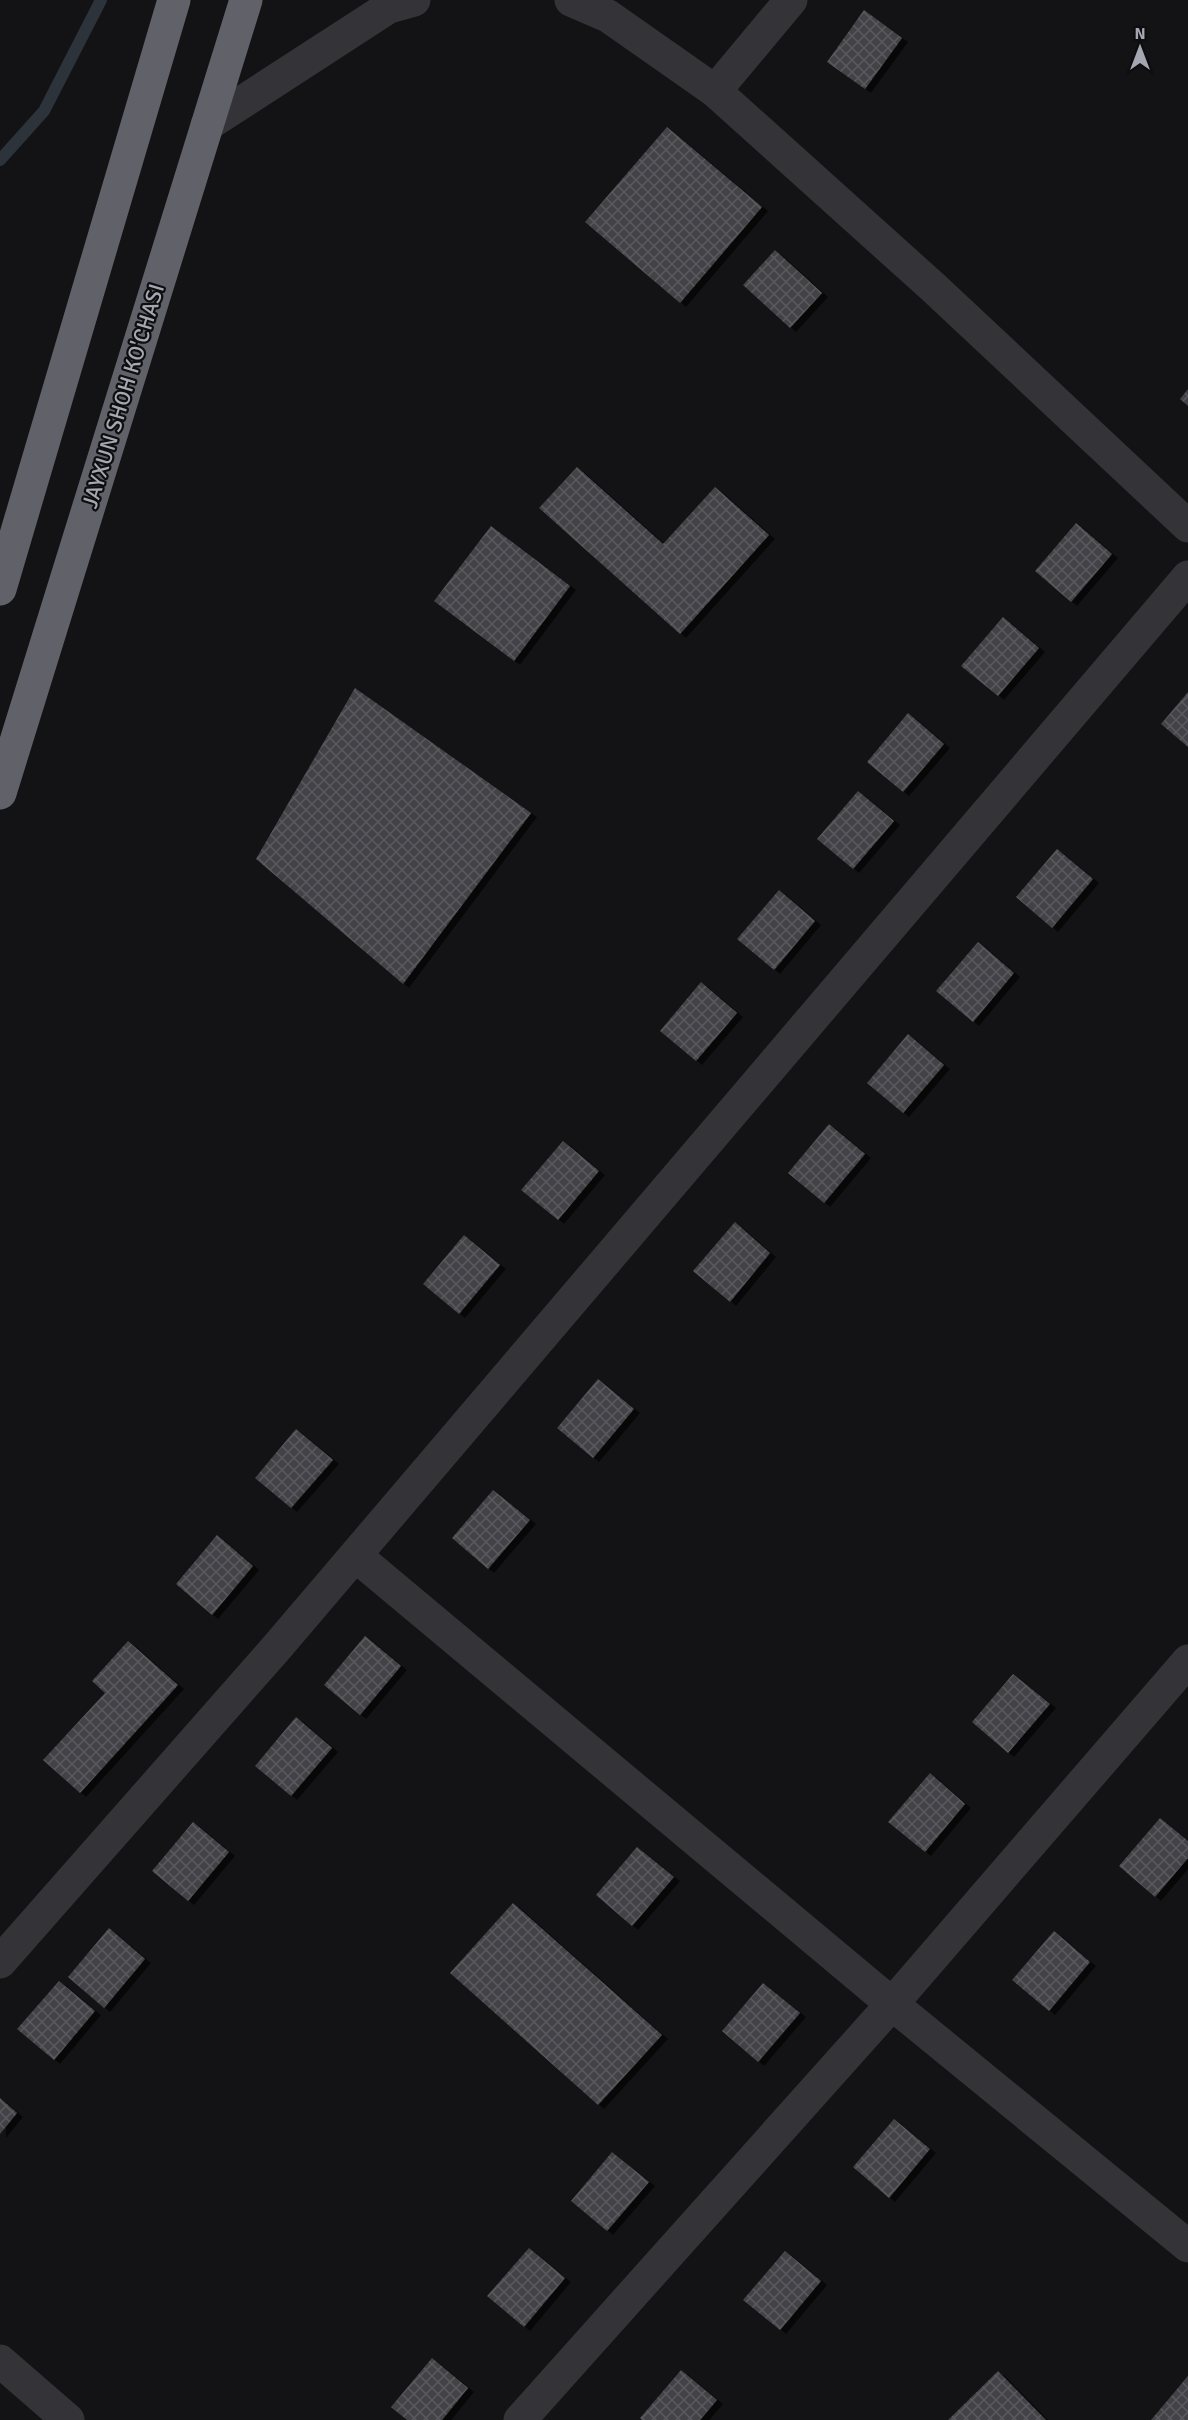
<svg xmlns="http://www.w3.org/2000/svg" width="1188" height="2420" viewBox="0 0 1188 2420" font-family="Signika,sans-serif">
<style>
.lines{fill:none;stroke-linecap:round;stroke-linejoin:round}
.stream{stroke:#2d333b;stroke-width:12}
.building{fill:url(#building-cross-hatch);filter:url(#shadow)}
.minor{stroke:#343438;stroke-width:33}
.highway{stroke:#606169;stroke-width:33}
.labels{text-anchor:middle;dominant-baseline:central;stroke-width:4.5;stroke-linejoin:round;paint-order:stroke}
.street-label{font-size:22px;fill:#a5a7b3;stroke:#0e0d0f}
</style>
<defs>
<pattern id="building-cross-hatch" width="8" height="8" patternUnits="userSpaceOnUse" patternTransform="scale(1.5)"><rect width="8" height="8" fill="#424247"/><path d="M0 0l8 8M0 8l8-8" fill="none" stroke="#5a5a5f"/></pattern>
<filter id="shadow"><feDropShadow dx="6" dy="4" stdDeviation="0" flood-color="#0009"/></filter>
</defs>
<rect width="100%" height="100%" fill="#131214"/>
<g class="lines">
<path class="stream" d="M0,160l44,-49 57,-111"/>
</g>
<path class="building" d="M864,10l38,28 -37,51 -38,-27z
M667,127l95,80 -82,96 -95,-81z
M775,250l47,43 -32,35 -47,-43z
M1188,389v17l-8,-7z
M577,467l86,77 52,-57 54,48 -89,99 -141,-126z
M1076,523l36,31 -41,48 -36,-31z
M491,526l79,60 -56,75 -80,-60z
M1003,617l36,31 -41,48 -37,-30z
M355,688l176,125 -128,171 -147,-125z
M1188,692v55l-27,-23z
M908,713l36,31 -41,48 -36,-30z
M858,791l36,30 -41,48 -36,-30z
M1057,849l36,30 -41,49 -36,-31z
M779,890l36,31 -41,49 -37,-31z
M978,942l36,31 -41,49 -37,-31z
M701,982l36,31 -41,48 -36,-30z
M908,1034l36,31 -41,48 -36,-30z
M829,1124l36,30 -41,49 -36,-30z
M563,1141l36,30 -41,49 -37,-30z
M735,1222l35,31 -40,49 -37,-31z
M464,1235l36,30 -41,49 -36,-30z
M598,1379l36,30 -41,49 -36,-30z
M296,1429l37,31 -42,48 -36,-30z
M493,1490l37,30 -42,49 -36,-31z
M217,1535l36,31 -41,49 -36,-31z
M365,1636l36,30 -41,49 -36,-30z
M128,1641l50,44 -98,108 -37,-33 62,-67 -13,-12z
M1013,1674l37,30 -42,49 -36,-31z
M296,1717l36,31 -41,48 -36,-30z
M930,1773l35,31 -40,48 -37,-30z
M1160,1818l28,23v17l-33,39 -36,-31z
M193,1822l36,30 -41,49 -36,-30z
M637,1847l37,30 -42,49 -36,-31z
M513,1903l149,132 -64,70 -148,-132z
M109,1928l36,31 -41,49 -36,-31z
M1054,1931l36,31 -41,49 -37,-31z
M59,1981l36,30 -41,49 -37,-31z
M763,1983l37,30 -42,49 -36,-31z
M0,2098l17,15 -17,21z
M894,2119l36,30 -41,49 -36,-31z
M612,2152l37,30 -42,49 -36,-30z
M529,2248l36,30 -41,49 -37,-31z
M785,2251l36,30 -41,49 -37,-30z
M432,2358l36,30 -26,32h-35l-16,-13z
M681,2370l36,30 -17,20h-58l-2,-2z
M998,2371l48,49h-98z
M1188,2376v44h-37z"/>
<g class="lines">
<path class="minor" d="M571,0l37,16 107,75 219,197 254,238
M715,91l76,-91
M207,125l182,-118 25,-7
M356,1556l536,448 296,242
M0,1962l278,-316 910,-1069
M0,2361l68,59
M520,2420l372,-416 296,-343"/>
<path class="highway" d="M0,589l174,-589
M0,793l246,-793"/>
</g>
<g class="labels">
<g class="street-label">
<text transform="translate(123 396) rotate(-73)">JAYXUN SHOH KO'CHASI</text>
</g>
</g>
<g transform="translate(1140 48)" stroke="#0e0d0f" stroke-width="4.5" paint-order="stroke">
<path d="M0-4.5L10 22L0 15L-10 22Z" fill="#a5a7b3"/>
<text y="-9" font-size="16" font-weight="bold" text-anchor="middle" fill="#a5a7b3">N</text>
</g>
</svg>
